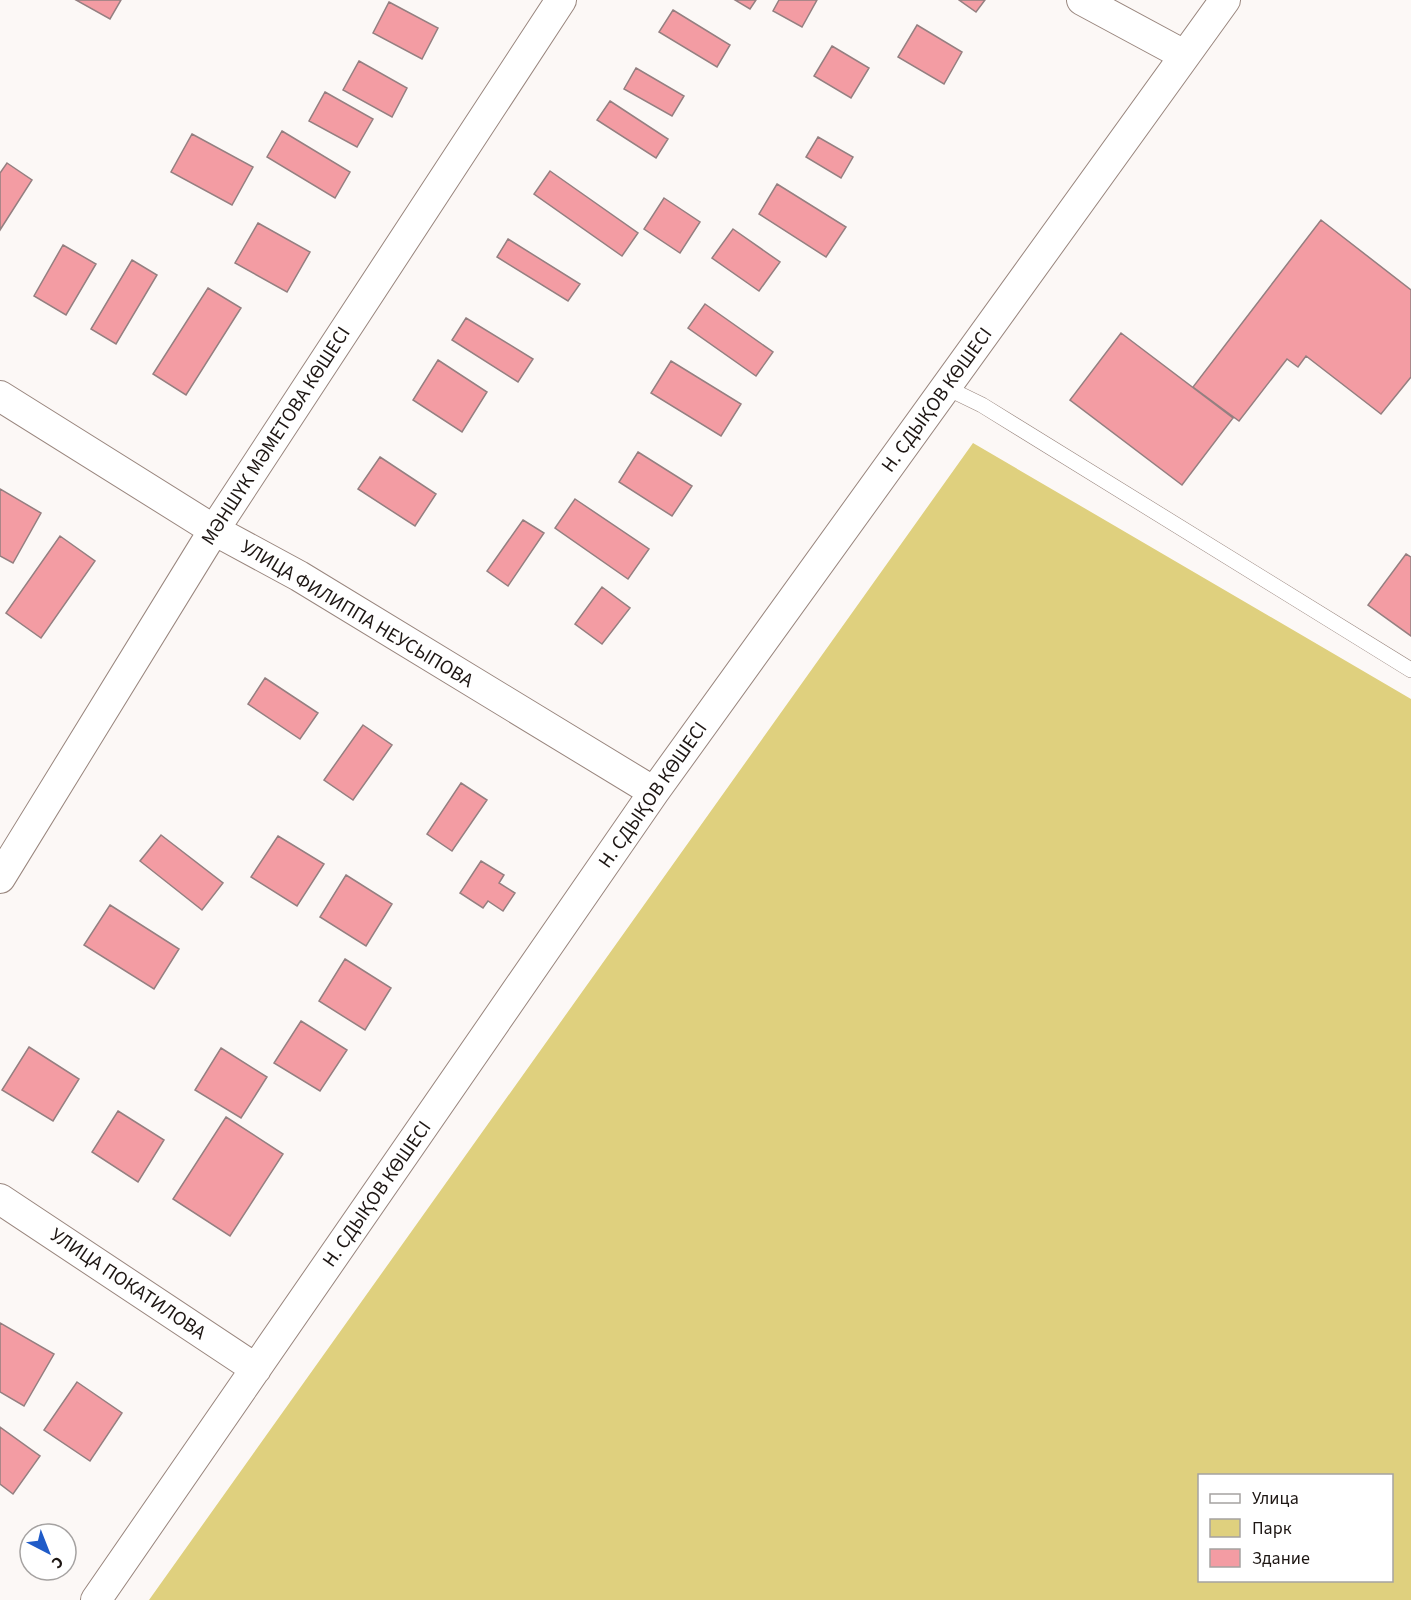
<svg xmlns="http://www.w3.org/2000/svg" width="1411" height="1600" viewBox="0 0 1411 1600" font-family="'Source Sans 3',sans-serif">
<style>
.green{fill:#dfd07e;fill-rule:evenodd}
.building{fill:#f39ca3;stroke:#947f80;stroke-width:1.5}
.lines{fill:none;stroke-linecap:round;stroke-linejoin:round}
.service-casing{stroke:#99867e;stroke-width:16}
.minor-casing{stroke:#99867e;stroke-width:32}
.service{stroke:#fff;stroke-width:15}
.minor{stroke:#fff;stroke-width:30}
.labels{text-anchor:middle;dominant-baseline:central;stroke-width:5;stroke-linejoin:round;paint-order:stroke}
.street-label{font-size:20px;fill:#1d1613;stroke:#fff}
</style>
<rect width="100%" height="100%" fill="#fcf8f6"/>
<path class="green" d="M973,443l438,256v901h-1262zM1200,1476h192v104h-192z"/>
<path class="building" d="M76,0h45l-11,19z
M735,0h21l-6,9z
M779,0h38l-15,27 -29,-16z
M959,0h26l-9,12z
M389,2l49,26 -16,31 -49,-26z
M673,10l57,35 -13,22 -58,-35z
M917,25l45,27 -18,32 -46,-27z
M832,46l37,22 -18,30 -37,-22z
M359,61l48,27 -15,29 -49,-27z
M636,68l48,28 -12,20 -48,-27z
M325,92l48,27 -16,28 -48,-26z
M610,101l58,38 -12,19 -59,-38z
M282,131l68,41 -15,26 -68,-41z
M192,134l61,33 -21,38 -61,-33z
M818,137l35,20 -12,21 -35,-21z
M7,163l25,17 -32,50v-57z
M550,171l88,62 -16,23 -88,-62z
M777,184l69,43 -20,30 -67,-43z
M664,198l36,24 -20,31 -36,-24z
M1321,220l90,70v87l-30,37 -75,-58 -8,11 -11,-8 -48,62 -46,-34z
M258,223l52,29 -23,40 -52,-29z
M733,229l47,33 -21,29 -47,-33z
M508,239l72,45 -12,17 -71,-44z
M63,245l33,19 -30,51 -32,-19z
M132,260l25,15 -41,69 -25,-15z
M208,288l33,20 -55,87 -33,-21z
M705,304l68,48 -17,24 -68,-48z
M466,318l67,41 -15,23 -66,-42z
M1121,333l112,85 -51,67 -112,-85z
M438,360l49,32 -25,40 -49,-32z
M671,361l70,43 -20,32 -70,-43z
M638,452l54,34 -20,30 -53,-34z
M380,457l56,37 -21,32 -57,-37z
M0,489l41,24 -28,50 -13,-7z
M575,499l74,50 -21,30 -73,-51z
M523,520l21,13 -36,53 -21,-15z
M60,536l35,25 -54,77 -35,-25z
M1406,554l5,3v79l-43,-31z
M602,587l28,21 -28,36 -27,-20z
M265,678l53,35 -18,26 -52,-35z
M363,725l29,20 -39,55 -29,-20z
M461,783l26,17 -35,51 -25,-17z
M161,835l62,48 -21,27 -62,-49z
M278,836l46,28 -27,42 -46,-29z
M481,861l23,14 -5,8 16,10 -12,18 -15,-10 -5,7 -23,-15z
M346,875l46,29 -26,42 -46,-29z
M110,905l69,44 -25,40 -70,-44z
M345,959l46,29 -26,42 -46,-29z
M301,1021l46,29 -27,41 -46,-28z
M29,1047l50,32 -26,42 -51,-31z
M221,1048l46,29 -26,41 -46,-28z
M118,1111l46,29 -26,42 -46,-30z
M226,1117l57,37 -53,82 -57,-37z
M0,1323l54,31 -30,52 -24,-14z
M77,1382l45,31 -32,48 -46,-31z
M0,1427l40,29 -27,38 -13,-10z"/>
<g class="lines">
<g class="service-casing">
<path id="service" d="M947,388l35,17 429,265"/>
</g>
<g class="minor-casing">
<path id="minor" d="M1082,0l102,55
M0,396l214,134 85,46 355,216
M0,878l214,-348 347,-530
M0,1199l256,170
M96,1600l558,-808 571,-792"/>
</g>
<use href="#service" class="service"/>
<use href="#minor" class="minor"/>
</g>
<g class="labels">
<g class="street-label">
<text transform="translate(937 400) rotate(-54)">Н. СДЫҚОВ КӨШЕСІ</text>
<text transform="translate(276 436) rotate(-57)">МӘНШҮК МӘМЕТОВА КӨШЕСІ</text>
<text transform="translate(357 614) rotate(31)">УЛИЦА ФИЛИППА НЕУСЫПОВА</text>
<text transform="translate(653 795) rotate(-55)">Н. СДЫҚОВ КӨШЕСІ</text>
<text transform="translate(377 1194) rotate(-55)">Н. СДЫҚОВ КӨШЕСІ</text>
<text transform="translate(128 1284) rotate(34)">УЛИЦА ПОКАТИЛОВА</text>
</g>
</g>
<rect x="1198" y="1474" width="195" height="108" fill="#ffffff" stroke="#a5a2a1" stroke-width="1.5"/>
<rect x="1210" y="1494" width="30" height="9" fill="#ffffff" stroke="#a5a2a1" stroke-width="1.5"/>
<text x="1252" y="1504" font-size="18" fill="#1d1613">Улица</text>
<rect x="1210" y="1519" width="30" height="18" fill="#dfd07e" stroke="#a5a2a1" stroke-width="1.5"/>
<text x="1252" y="1534" font-size="18" fill="#1d1613">Парк</text>
<rect x="1210" y="1549" width="30" height="18" fill="#f39ca3" stroke="#a5a2a1" stroke-width="1.5"/>
<text x="1252" y="1564" font-size="18" fill="#1d1613">Здание</text>
<g transform="translate(48 1552) rotate(138)"><circle r="28" fill="#ffffff" stroke="#a5a2a1" stroke-width="1.5"/>
<path d="M0-4.5L10 22L0 15L-10 22Z" fill="#1f5bc8"/>
<text y="-9" font-size="16" font-weight="bold" text-anchor="middle" fill="#1d1613">С</text>
</g>
</svg>
